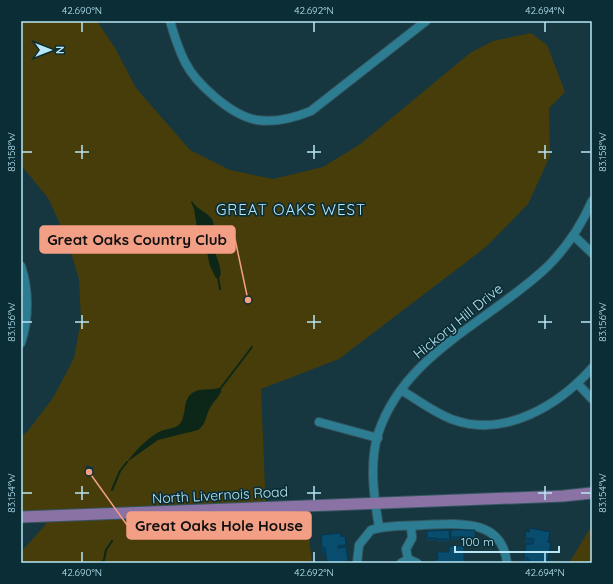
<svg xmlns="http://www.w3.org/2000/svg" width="613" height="584" viewBox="0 0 613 584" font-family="Quicksand,sans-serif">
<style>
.green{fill:#473d0a}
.water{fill:#0c2618}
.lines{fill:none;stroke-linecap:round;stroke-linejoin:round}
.stream{stroke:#0c2618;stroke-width:2}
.minor-casing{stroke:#345660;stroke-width:10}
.major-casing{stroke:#345660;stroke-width:13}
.minor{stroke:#2c7d91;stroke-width:8}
.major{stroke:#8a72a4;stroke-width:11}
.wall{fill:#07425f}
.shaded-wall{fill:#06364d}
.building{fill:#084d6e;stroke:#06364d}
.ticks{fill:none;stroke:#b8e6f4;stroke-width:1.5}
.labels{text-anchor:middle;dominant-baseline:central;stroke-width:3.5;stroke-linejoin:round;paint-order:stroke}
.street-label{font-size:14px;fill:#b8e6f4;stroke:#0b2d35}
.neighbourhood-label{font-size:15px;letter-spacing:1px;fill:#b8e6f4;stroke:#0b2d35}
.leader{fill:none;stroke:#f39f85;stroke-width:1.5}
.callout-dot{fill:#f39f85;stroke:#0b2d35;stroke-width:1.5}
.callout{fill:#f39f85;stroke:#f39f85;stroke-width:1.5}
.callout-label{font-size:15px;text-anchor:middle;font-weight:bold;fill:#111}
.neatline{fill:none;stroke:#b8e6f4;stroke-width:1.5}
.ticks-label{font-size:10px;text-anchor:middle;fill:#b8e6f4}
</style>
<rect width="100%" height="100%" fill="#163740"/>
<path class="green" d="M21,21h76l18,27 21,40 54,62 40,20 43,9 50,-12 36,-22 111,-92 23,-12 38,-8 16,12 18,47 -16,16 1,48 -22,48 -42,43 -147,112 -78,30 5,123 40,-1 6,52h-291v-11l26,-29h-26v-87l6,-4 26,-34 21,-40 7,-38 -2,-41 -12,-40 -19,-41 -27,-33z
M592,525v38h-23z"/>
<path class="water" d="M192,201c5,9 14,10 19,17 6,7 0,16 1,25 2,10 11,24 8,34l-4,1 -6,-12 -6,-28 -7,-10 -3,-19 -3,-7z
M219,388l2,2v2c-3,6 -8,10 -11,16 -5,9 -3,15 -12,22l-40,10 -31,22c9,-12 20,-24 34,-31 5,-2 14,-3 18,-6 8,-8 3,-23 12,-31 8,-7 19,-3 28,-6z"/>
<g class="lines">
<path class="stream" d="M218,277l2,12
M220,389l32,-42
M112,490l8,-19 7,-9
M101,563l3,-3 2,-10 6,-9"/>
<g class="minor-casing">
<path id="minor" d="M170,21c4,14 8,27 15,41 11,22 47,54 72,58 19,3 37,-2 54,-9l115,-90
M574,236l18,17
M21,266c8,24 8,52 0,77
M577,383l15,16
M401,390c17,10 35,24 53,30 51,18 105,-15 138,-52
M319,422l59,16
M379,527c-5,-29 -10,-63 -1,-93 26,-81 113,-113 170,-168 19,-19 33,-40 44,-65
M408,559l-2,-10 6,-11 -1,-12
M357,563l2,-18 12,-15c16,-5 34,-4 52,-5 33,-1 79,-8 84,38
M401,563l7,-4 9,4"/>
</g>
<g class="major-casing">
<path id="major" d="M21,517l542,-21 29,-3"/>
</g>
<use href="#minor" class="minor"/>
<use href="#major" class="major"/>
</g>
<path class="wall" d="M93,470l-2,6 -6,-2v-3z
M449,530l1,11 -13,1v-2l-10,1v-10z
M451,530h24v10l-13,1v-2l-11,1z
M529,532l21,5 -1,6 2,5 -3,15h-26l2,-2v-4l4,-13 -3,-1v-5z
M321,535l20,2 4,-1 3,27h-23h1l-1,-10h-3z"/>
<path class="shaded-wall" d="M550,532v5l-2,10v-5z
M551,543v5l-3,15h-1z"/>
<path class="building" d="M87,466l6,2 -2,5 -6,-2z
M530,528l20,4 -2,10 3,1 -4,20h-25l1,-2 6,1 1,-2h-2v-2l-4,-1 2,-13h7l1,-5 -9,-1 1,-7 3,1z
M449,530l1,9h-13v-1h-10v-7z
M451,530h24v8h-13v-1h-11z
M340,533l1,4 4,-1 1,9 -8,1v2l8,-1 2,14 -8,1v1h-15h2l-2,-15h-3l-1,-13z
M449,546h15v17h-29v-3l3,-1 -1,-7h12z"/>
<path class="ticks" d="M82,22v10M314,22v10M545,22v10M82,145v14M314,145v14M545,145v14M22,152h10M75,152h14M307,152h14M538,152h14M581,152h10M82,315v14M314,315v14M545,315v14M22,322h10M75,322h14M307,322h14M538,322h14M581,322h10M82,486v14M314,486v14M545,486v14M22,493h10M75,493h14M307,493h14M538,493h14M581,493h10M82,552v10M314,552v10M545,552v10"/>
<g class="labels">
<g class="street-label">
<text transform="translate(458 321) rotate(-39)">Hickory Hill Drive</text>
<text transform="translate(220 495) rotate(-3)">North Livernois Road</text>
</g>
<g class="neighbourhood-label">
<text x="291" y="209">GREAT OAKS WEST</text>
</g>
</g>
<path class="leader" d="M248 300L235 239M89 472L127 525"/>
<g class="callout-dot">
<circle cx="248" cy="300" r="4"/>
<circle cx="89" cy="472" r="4"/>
</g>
<g class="callout">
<rect x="40" y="226" width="195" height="27" rx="4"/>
<rect x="127" y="512" width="184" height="27" rx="4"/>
</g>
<g class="callout-label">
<text x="137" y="245">Great Oaks Country Club</text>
<text x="219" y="531">Great Oaks Hole House</text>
</g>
<rect width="613" height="584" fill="none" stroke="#0b2d35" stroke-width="44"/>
<g transform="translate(50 50) rotate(90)" stroke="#0b2d35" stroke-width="3" paint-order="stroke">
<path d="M0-3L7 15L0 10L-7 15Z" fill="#b8e6f4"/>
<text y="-6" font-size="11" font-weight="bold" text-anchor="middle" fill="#b8e6f4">N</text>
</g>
<path d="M455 546v6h104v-6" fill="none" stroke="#b8e6f4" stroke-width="2"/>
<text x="461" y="546" font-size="12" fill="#b8e6f4" stroke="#0b2d35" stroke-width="3" paint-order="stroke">100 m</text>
<rect x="22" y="22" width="569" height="540" class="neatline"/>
<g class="ticks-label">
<text x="82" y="14">42.690°N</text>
<text x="314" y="14">42.692°N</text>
<text x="545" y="14">42.694°N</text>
<text transform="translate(602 152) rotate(-90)" y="4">83.158°W</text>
<text transform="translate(11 152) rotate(-90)" y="4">83.158°W</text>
<text transform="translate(602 322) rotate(-90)" y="4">83.156°W</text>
<text transform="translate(11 322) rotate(-90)" y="4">83.156°W</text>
<text transform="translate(11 493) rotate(-90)" y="4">83.154°W</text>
<text transform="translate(602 493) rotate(-90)" y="4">83.154°W</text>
<text x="82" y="576">42.690°N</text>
<text x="314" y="576">42.692°N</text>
<text x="545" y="576">42.694°N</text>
</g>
</svg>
